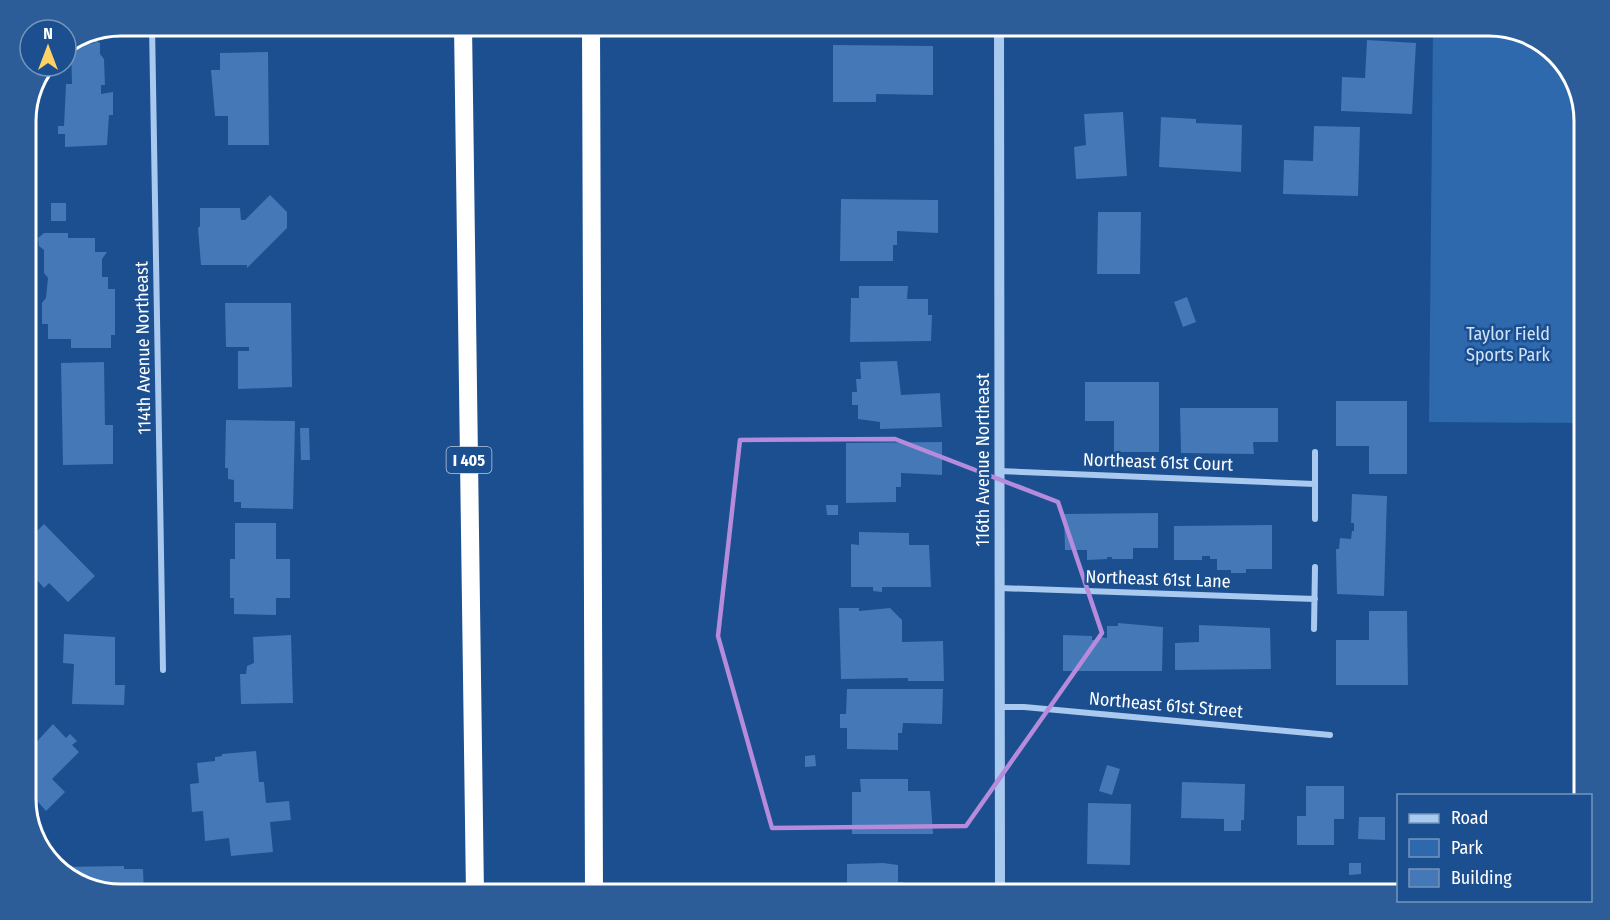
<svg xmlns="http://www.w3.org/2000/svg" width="1610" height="920" viewBox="0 0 1610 920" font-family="'Fira Sans Condensed',sans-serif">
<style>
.green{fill:#2e69ad}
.building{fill:#4478b7}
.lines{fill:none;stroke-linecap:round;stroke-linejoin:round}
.minor{stroke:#a9c9ee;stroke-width:6}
.tertiary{stroke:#a9c9ee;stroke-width:10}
.motorway{stroke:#fff;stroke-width:18}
.marked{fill:none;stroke:#b68bdc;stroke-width:4.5;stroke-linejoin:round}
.labels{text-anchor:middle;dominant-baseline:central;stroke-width:5;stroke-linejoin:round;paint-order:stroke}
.shield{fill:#1b4f8f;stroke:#bbcadd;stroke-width:1.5}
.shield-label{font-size:16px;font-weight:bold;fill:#fff}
.park-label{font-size:18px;fill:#cfe3fa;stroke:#1b4f8f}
.street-label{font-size:18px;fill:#fff;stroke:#1b4f8f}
.rim{fill:none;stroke:#fff;stroke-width:3}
</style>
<rect width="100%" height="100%" fill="#1b4f8f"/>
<path class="green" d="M1433,26c50,-1 101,-3 135,41 8,12 12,34 16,48v308l-155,-1z"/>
<path class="building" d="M95,40l5,3v11l4,5 1,26h-4v9l12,-2v23h-4l-2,30 -42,2v-13h-7v-8h6l2,-42h6l-1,-38 24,-3z
M1367,40l49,3 -4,71 -71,-3 1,-34 23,1z
M833,45l100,1v49l-57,-1v8h-43z
M268,52l1,93h-41v-29h-13l-4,-46h9v-17z
M1123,112l4,64 -51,3 -2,-32 12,-2 -2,-31z
M1161,117l35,2v4l46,2 -1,47 -82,-5z
M1314,126l46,1 -2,69 -75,-2 1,-34 29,1z
M270,195l17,17v16l-40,40v-3h-46l-3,-37 2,-2v-18h40l1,12h4z
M841,199l97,1v33l-41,-2v14h-4v16h-53z
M51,203h15v18h-15z
M1098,212h43l-1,62h-43z
M44,233h24v5h27v14h12l-5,7v18h6v12h7v46h-4v13h-40v-9h-23v-15h-6v-21l4,-5 2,-20 -4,-5v-23l-5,-4 -1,-8z
M859,286h49l-1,13h21v16h4l-1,26 -81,1 1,-44h8z
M1187,297l9,25 -13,5 -9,-25z
M225,303h66l1,84 -54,2v-38h11v-4h-23z
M897,361l4,34 39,-2 2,34 -62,2v-7l-22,-3v-14h-6v-13h5l-1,-13h5l-1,-17z
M104,362l1,63h8v39l-50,1 -2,-102z
M1085,382h74v70h-45v-31h-29z
M1336,401h71v73h-38v-28h-33z
M1180,408h98v34h-25l1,12 -73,-1z
M226,420l69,1 -2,88 -52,-1v-6h-7v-22l-6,-1v-11h-3z
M300,428h9l1,32h-9z
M942,442v33l-41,-2v14h-5v15l-50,1v-60z
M1352,494l35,2 -3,100 -47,-2 -1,-45h3l1,-11 11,1 1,-8h2v-8h-3z
M826,505h12v10h-11z
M1158,513v35h-25v11h-21v-2h-5v2l-20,1v-10h-22l-1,-36z
M235,523h41v36h14v39h-14v17l-42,-1v-16h-4v-39h5z
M44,524l51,52 -27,26 -19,-19 -5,5 -7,-8 -9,9 -2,-3v-44z
M1272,525v44h-26v4h-15v-3h-14v-11h-7v-3h-8v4h-28v-34z
M859,532l50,1v12h20l2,42h-49v5l-9,-1v-4h-22v-43l8,1z
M839,608h20v3l31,-3 12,12v22l41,-1 1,40h-36v-3l-67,1z
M1369,611h38l1,74h-72v-45h33z
M1118,623l45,4 -1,44h-99v-36l29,1v4h7v-3l8,1v-12h11z
M1199,625l71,3 1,41 -96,1v-27l24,-1z
M64,634l51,3v48h10l-1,20 -52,-1 2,-40 -11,-1z
M291,635l2,68 -52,1 -1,-30h6l1,-8 7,-3 -1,-26z
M847,689h96l-1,35 -39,-1 -1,10h-4v17l-51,-1v-21h-7v-14h6z
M53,724l13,14 4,-4 7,7 -5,4 7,7 -27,27 13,13 -19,19 -14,-16 -4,4 -2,-3v-50l2,-2 3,4z
M256,751l3,31h5l2,21 23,-2 2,19 -21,2 3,30 -42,4 -2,-18 -24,3 -2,-30 -11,1 -2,-28 9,-1 -2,-20 18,-2v-4l7,-1v-2z
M815,755l1,11 -11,1v-11z
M1107,765l13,4 -8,26 -13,-4z
M860,779h48v12h22l3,43h-81v-42h9z
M1182,782l63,2 -1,36h-3v11h-17v-12l-43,-1z
M1306,786h38v33h-10v26h-37v-29h9z
M1088,803l43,1 -1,61 -43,-1z
M1359,817h26v23l-27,-1z
M883,863l15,2v17h5v12h-56v-30z
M1349,863h12v11l-12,1z
M124,866v3h19l1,25h-23l-48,-12 -14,-15z
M1248,886h9v8h-20v-7z"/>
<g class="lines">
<path class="minor" d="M152,25l11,645
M1315,452v67
M999,471l316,13
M1000,588l315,11
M1314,629l1,-62
M1000,707h24l306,28"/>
<path class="tertiary" d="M999,25l1,869"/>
<path class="motorway" d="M463,25l12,869
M591,25l3,869"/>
</g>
<path class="marked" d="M895,439l163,63 44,131 -136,193 -194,2 -54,-192 22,-196z"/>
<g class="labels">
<rect class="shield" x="446.5" y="447" width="45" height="26" rx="4.5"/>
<g class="shield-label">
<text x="469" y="460">I 405</text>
</g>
<g class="park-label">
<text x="1508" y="334">Taylor Field<tspan x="1508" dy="21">Sports Park</tspan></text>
</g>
<g class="street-label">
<text transform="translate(143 348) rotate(-91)">114th Avenue Northeast</text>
<text transform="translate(983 460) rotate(-90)">116th Avenue Northeast</text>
<text transform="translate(1158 462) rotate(2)">Northeast 61st Court</text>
<text transform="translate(1158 579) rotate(2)">Northeast 61st Lane</text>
<text transform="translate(1166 705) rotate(5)">Northeast 61st Street</text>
</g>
</g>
<path d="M0 0H1610V920H0ZM121 36H1489A85 85 0 0 1 1574 121V799A85 85 0 0 1 1489 884H121A85 85 0 0 1 36 799V121A85 85 0 0 1 121 36Z" fill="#2d5d98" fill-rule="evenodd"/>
<path class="rim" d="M121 36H1489A85 85 0 0 1 1574 121V799A85 85 0 0 1 1489 884H121A85 85 0 0 1 36 799V121A85 85 0 0 1 121 36Z"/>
<rect x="1397" y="794" width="195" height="108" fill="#1b4f8f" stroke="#7695bc" stroke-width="1.5"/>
<rect x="1409" y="814" width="30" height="9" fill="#a9c9ee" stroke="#7695bc" stroke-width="1.5"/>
<text x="1451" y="824" font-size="18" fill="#ffffff">Road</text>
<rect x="1409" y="839" width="30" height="18" fill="#2e69ad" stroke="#7695bc" stroke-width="1.5"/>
<text x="1451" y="854" font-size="18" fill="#ffffff">Park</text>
<rect x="1409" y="869" width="30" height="18" fill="#4478b7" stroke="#7695bc" stroke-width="1.5"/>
<text x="1451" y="884" font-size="18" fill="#ffffff">Building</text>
<g transform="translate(48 48)"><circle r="28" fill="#1b4f8f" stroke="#7695bc" stroke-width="1.5"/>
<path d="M0-4.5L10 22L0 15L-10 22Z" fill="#ffd166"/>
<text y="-9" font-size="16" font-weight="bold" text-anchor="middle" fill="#ffffff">N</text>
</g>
</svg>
